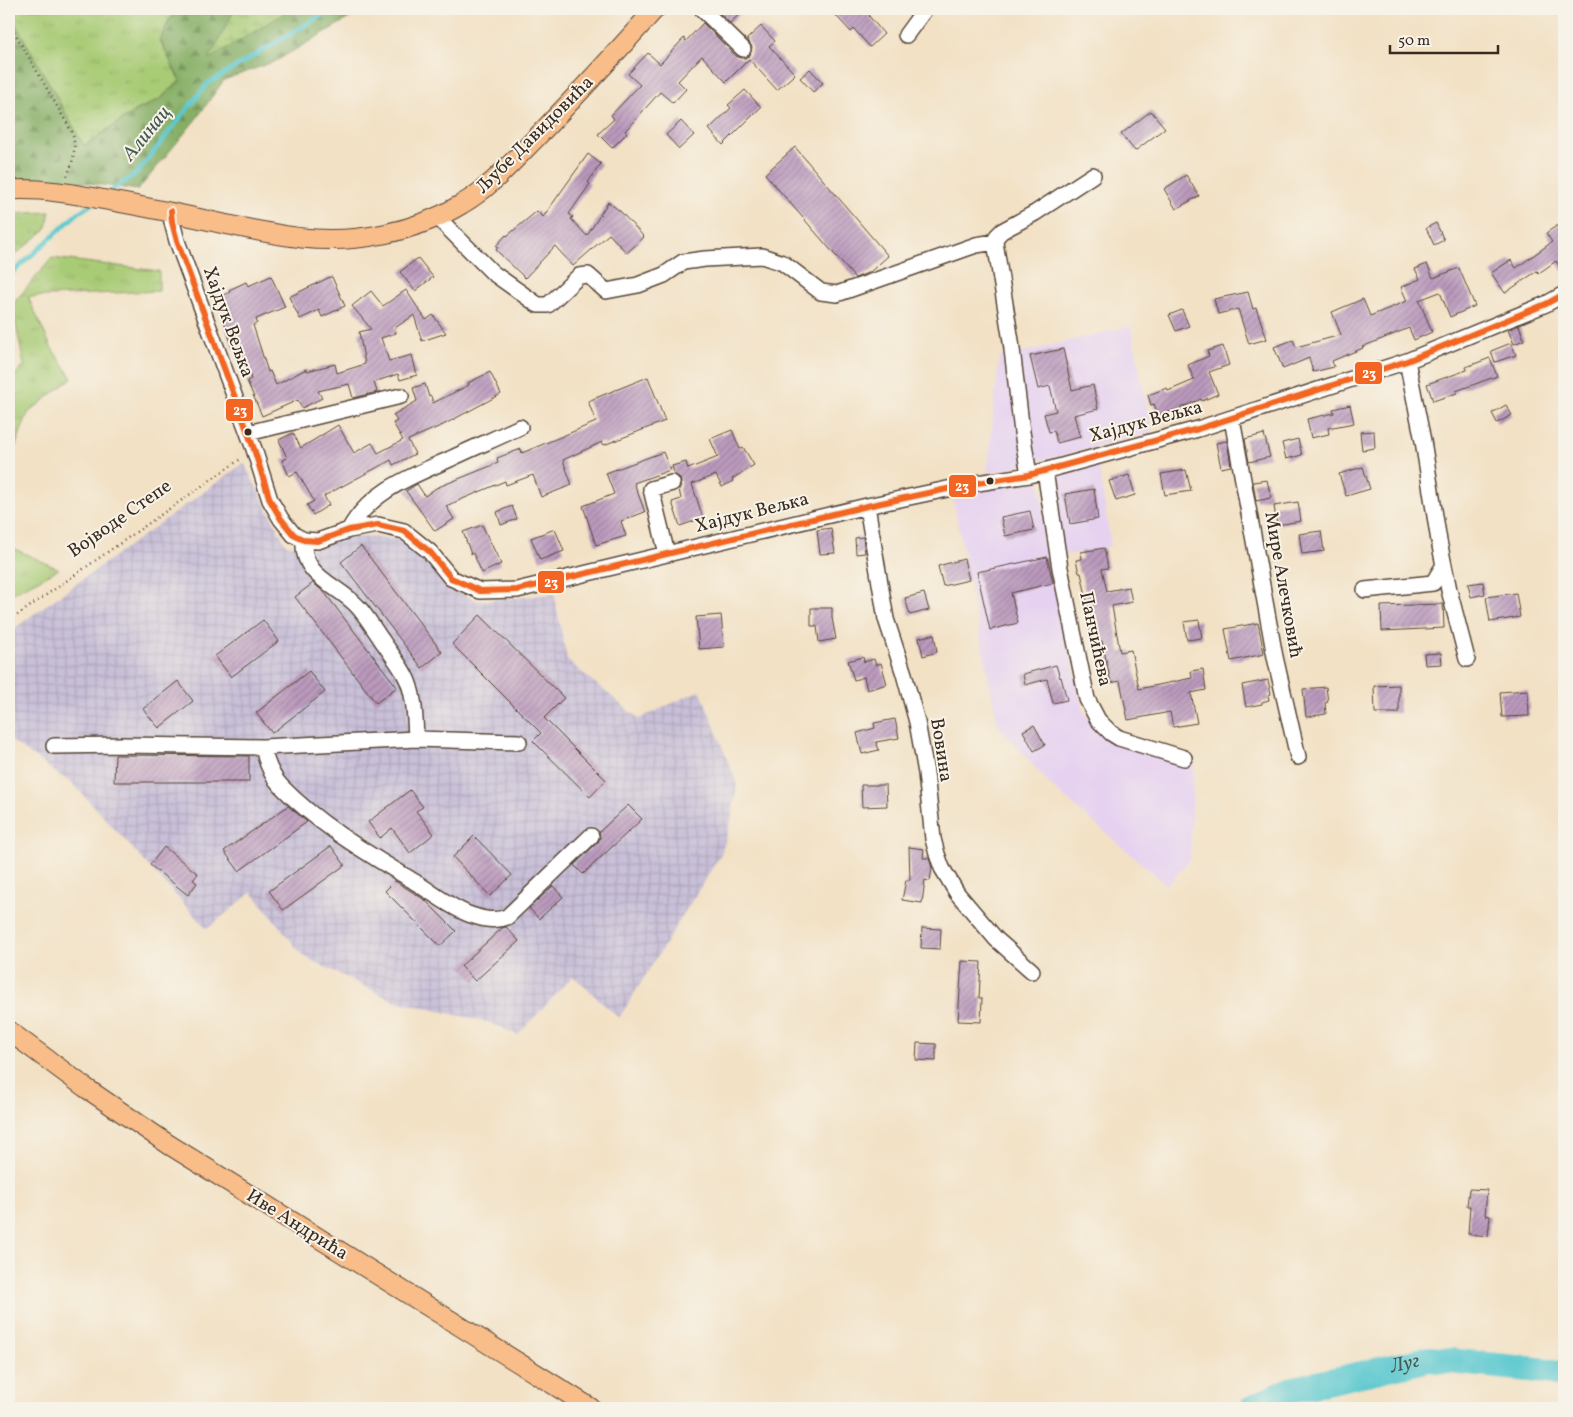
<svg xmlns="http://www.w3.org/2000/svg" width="1573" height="1417" viewBox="0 0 1573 1417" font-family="Vollkorn,serif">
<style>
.built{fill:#e6d2f0}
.industrial{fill:url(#industrial-grid)}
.grass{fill:url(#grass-tufts);stroke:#727a4a}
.forest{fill:url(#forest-firs);stroke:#606c42}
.wetland{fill:url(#wetland-marsh);stroke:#727a4a}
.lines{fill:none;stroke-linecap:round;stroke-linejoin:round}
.stream{stroke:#5ac8cf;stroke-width:4.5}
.river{stroke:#5ac8cf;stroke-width:26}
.building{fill:url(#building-hatch)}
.minor-casing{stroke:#564537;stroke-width:18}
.major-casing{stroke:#564537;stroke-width:21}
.path{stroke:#564537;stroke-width:2.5;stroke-dasharray:1 4;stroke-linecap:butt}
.minor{stroke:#fff;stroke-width:15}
.major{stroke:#f8bd89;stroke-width:19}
.bus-1-casing{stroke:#f7f3e8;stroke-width:10}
.bus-1{stroke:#f26522;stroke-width:6}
.bus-dot{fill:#3b2a1e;stroke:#f7f3e8;stroke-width:2}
.labels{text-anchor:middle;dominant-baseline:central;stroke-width:4;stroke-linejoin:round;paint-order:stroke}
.street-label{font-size:19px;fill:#3b2a1e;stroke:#f7f3e8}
.water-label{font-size:20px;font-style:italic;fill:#445953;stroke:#f7f3e8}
.line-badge{stroke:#f7f3e8;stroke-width:2}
.badge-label{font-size:14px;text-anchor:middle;font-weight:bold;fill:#fff}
</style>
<defs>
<pattern id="industrial-grid" width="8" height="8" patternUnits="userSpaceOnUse" patternTransform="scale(1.25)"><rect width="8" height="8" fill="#c8bfd8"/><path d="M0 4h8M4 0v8" fill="none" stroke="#ada4b9"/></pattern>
<pattern id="grass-tufts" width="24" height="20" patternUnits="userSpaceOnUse" patternTransform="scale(1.25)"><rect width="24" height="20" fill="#a8cb75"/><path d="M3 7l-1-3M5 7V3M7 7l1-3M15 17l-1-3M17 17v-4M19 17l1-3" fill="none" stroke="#92ae65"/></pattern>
<pattern id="forest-firs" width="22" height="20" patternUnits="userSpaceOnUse" patternTransform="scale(1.25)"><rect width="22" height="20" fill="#86af66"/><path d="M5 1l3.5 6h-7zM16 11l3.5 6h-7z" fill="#6f8f53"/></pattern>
<pattern id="wetland-marsh" width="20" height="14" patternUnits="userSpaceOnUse" patternTransform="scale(1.25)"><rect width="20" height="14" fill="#a8cb75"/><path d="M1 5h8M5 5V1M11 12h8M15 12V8" fill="none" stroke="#92ae65"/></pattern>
<pattern id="building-hatch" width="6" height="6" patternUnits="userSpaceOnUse" patternTransform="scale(1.25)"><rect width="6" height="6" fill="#bb9abe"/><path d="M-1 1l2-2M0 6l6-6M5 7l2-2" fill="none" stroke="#997e9a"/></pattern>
</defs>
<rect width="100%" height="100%" fill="#f7f3e8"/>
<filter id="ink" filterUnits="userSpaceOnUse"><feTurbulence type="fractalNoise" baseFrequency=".02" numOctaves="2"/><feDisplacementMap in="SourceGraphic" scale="10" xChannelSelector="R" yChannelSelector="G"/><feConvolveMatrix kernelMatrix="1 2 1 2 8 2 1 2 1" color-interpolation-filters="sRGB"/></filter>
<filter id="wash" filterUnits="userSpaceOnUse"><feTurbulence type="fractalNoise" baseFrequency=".0096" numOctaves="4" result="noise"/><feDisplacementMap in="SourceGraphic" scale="20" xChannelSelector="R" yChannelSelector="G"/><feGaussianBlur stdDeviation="1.12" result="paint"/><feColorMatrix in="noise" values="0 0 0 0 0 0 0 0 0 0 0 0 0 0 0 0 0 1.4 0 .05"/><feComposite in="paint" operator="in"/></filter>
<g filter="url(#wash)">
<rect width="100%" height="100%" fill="#f2e1c5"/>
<path class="built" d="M1131,326l21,107 -165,41 12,-116z
M1098,462l13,84 -50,10 -10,-82z
M1039,481l34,185 11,47 19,20 18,10 73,21 -4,96 -23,25 -115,-98 -54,-62 -46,-230z"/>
<path class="industrial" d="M244,463l42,82 28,4 26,-12h32l29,3 28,22 24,28 25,11 76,-7 13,66 72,59 61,-29 37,94 -6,37 -10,33 -102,164 -46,-42 -55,59 -30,-13 -94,-21 -91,-45 -51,-64 -45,37 -132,-143 -66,-47v-107z"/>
<path class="grass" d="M9,9h172l-11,10 -10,21 20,41 -20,18 -25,12 -51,35 -75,-134z
M50,212l-4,17 -37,31v-46z
M52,258l107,13v20l-131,6 23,50 21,31 -44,35 -19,50v-82l15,-16 -12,-60z
M9,542l6,7 44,20 -50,26z"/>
<path class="forest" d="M181,9h54l-25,49 79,-49h72l-10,8 -75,44 -52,19 -28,39 -58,71 -49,-7 -74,-5 -6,2v-168l75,134 51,-35 25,-12 20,-18 -20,-41 10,-21z"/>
<path class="wetland" d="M235,9h56l-82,50z"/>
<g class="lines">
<path class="stream" d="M107,194l30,-21 70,-89 125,-75
M9,356l4,-2 -3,-79 68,-62 14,-9"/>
<path class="river" id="s1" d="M1252,1408l38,-18 139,-31 119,12 16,4"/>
</g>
<g id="blocks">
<path class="building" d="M715,9h30l-15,14z
M830,9h34l6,6 -1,1 15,18 -14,13 -16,-18 -3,3z
M703,23l33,33 5,2h5l4,-3 2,-8 -5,-8 14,-13 14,15 -6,5 26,28 -18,16 -28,-31 -23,23 -24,-26 -24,25 8,8 -13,14 -13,-11 -35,39 2,2 -15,15 -14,-14 16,-15 -3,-4 29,-30 -12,-11 20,-21 12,11 24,-26 2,3z
M810,69l13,14 -10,9 -13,-14z
M745,90l16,17 -38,38 -14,-16 22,-21 -3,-3z
M1151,111l14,17 -30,23 -14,-17z
M681,121l13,14 -15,14 -13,-14z
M795,147l93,109 -18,16 -15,6 -90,-104z
M588,154l13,10 -13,18 2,2 -21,30 4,3 -2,2 16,17 21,-34 12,9 24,26 -17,16 -18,-19 -36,32 -18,-20 -30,32 -29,-28 2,-3 -2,-1 10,-11 1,1 30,-25 6,6z
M1186,175l13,21 -23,13 -12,-20z
M1564,221v53l-8,-13 -17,12 -2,-2 -32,22 -14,-20 20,-13 5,8 36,-26 -6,-9z
M1436,223l8,17 -10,5 -8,-17z
M418,258l15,19 -18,14 -15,-19z
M1427,264l6,14 26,-10 16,38 -25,11 -10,-25 -21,8 13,32 -18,8 -5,-12 -47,19 1,1 -31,13 2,6 -21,5 -4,-14 -26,11 -9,-22 19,-7 3,7 45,-12 -9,-23 31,-13 7,17 37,-15 -6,-14 19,-8 -5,-10z
M271,276l14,31 -29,12 1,4 -4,2 15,47 2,-1 6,14 30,-16 1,2 28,-7 2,9 28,-9 -6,-32 12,-3 -19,-23 19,-15 12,15 23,-16 20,30 7,-5 13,18 -24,8 -8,-26 -19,13 1,5 -15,5 8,23 23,-6 5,20 -17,5 -2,-6 -24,8 3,10 -24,6 -4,-14 -31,7 4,7 -20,10 -4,-8 -36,16 -15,-35 4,-2 -11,-32 -7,2 -9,-28 7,-2 -10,-23 9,-4 -1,-2 17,-8 2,4z
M330,277h2l13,29 -23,11 -3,-7 -19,9 -11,-22z
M1248,292l5,17 3,-1 11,31 -18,5 -11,-35 -20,5 -4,-15z
M1182,310l7,16 -13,5 -7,-16z
M1519,325l5,15 -10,4 -6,-14z
M1511,343l5,12 -21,7 -4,-11z
M1223,346l6,19 -20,7 9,22 -16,7 -1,-2 -25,11 -18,5 -4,-11 -3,1 -3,-10 19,-7 1,3 26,-11 -6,-15 21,-9 -2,-5z
M1063,349l9,41 21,-5 5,24 -24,6 6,22 -23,6 -3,-12 -5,1 -5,-18 12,-3 -6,-25 -12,3 -8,-33z
M1490,358l7,18 -41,15 1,2 -24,8 -6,-17 40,-14 -1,-3z
M490,372l11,22 -58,31 -35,15 7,14 -22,11 -2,-5 -67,36 5,9 -16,10 -6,-10 7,-4 -17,-29 -8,4 -7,-16 5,-2 -8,-18 14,-7 8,15 37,-23 16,28 18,-10 6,10 25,-13 -10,-17 4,-2 -4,-6 24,-14 -4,-13 12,-4 4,13 2,-1 2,7 36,-18 -1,-2z
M648,377l17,44 -61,24 -2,-3 -39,18 9,25 -31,12 -8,-22 -27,10 -1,-4 -59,25 8,13 -19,12 -29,-40 11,-7 8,12 11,-8 62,-25 -1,-5 24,-9 1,4 74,-31 -8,-21z
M1350,405l4,18 -26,5 1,6 -18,4 -4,-19 27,-6 -1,-4z
M1506,405l6,10 -15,8 -5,-10z
M732,430l8,19 3,-2 11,18 -22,14 1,2 -11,6 -6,-12 -24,9 11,34 -23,8 -8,-24 9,-3 -2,-10 2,-3v-5l-2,-4 -5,-3 -2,-8 14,-4 2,7 30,-12 -8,-18z
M1374,431l1,17 -13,2 -2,-18z
M1264,434l6,23 -21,5 -4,-23z
M1298,439l4,16 -16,4 -4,-16z
M1227,441l4,25 -10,2 -5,-25z
M663,452l7,18 -36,13 11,29 -24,9 5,15 -30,9 -13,-39 31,-12 -8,-21z
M1363,467l7,22 -24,7 -7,-22z
M1186,470l5,21 -26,4 -4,-21z
M1129,475l6,20 -19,6 -7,-20z
M1267,480l4,18 -15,3 -3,-19z
M1094,489l4,30 -28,5 -5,-30z
M1298,502l3,19 -24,4 -3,-19z
M512,506l5,13 -16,6 -4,-13z
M1030,511l4,19 -29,6 -4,-19z
M482,525l19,39 -19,9 -9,-20 -2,1 -8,-22z
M831,528l4,25 -15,1 -3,-24z
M555,529l9,22 -24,9 -9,-22z
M1321,531l3,20 -22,3 -3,-20z
M863,537l2,16 -9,1 -1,-16z
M361,546l81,106 -20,16 -81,-106z
M1104,548l4,20 -6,1 5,22 22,-4 3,15 -20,4 8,46 11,-2 8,39 53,-11 -1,-7 12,-2 3,21 -15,3 6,30 -24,4 -3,-15 -42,8 -8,-39 -9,2 -9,-42 -9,2 -3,-15 3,-1 -12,-54h-2l-3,-13 6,-1 -1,-7z
M1047,557l6,26 -42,10 7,30 -28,7 -13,-58z
M964,559l5,21 -26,6 -5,-20z
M1483,582l2,12 -14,3 -3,-13z
M313,583l11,9 73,95 -21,16 -81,-106z
M924,593l5,17 -19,5 -5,-17z
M1516,593l4,24 -30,5 -4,-25z
M1443,604l1,24 -62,3 -1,-25z
M811,608h21v10l4,21 -17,3 -2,-16h-6z
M480,615l84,83 -20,20 62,62 -16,17 -57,-56 8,-8 -89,-89z
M721,615l3,32 -25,2 -3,-32z
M263,620l16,21 -48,36 -16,-21z
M1199,620l3,18 -15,2 -3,-18z
M1258,623l6,31 -33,7 -6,-32z
M934,634l3,18 -14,4 -4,-18z
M1441,653l1,11 -17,1 -1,-11z
M863,657l1,5 10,-3 2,6 5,-2 6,21 -20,6 -3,-13 -10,3 -6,-19z
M1056,665l4,13 1,-1 6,23 -14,3 -6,-24 -22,6 -2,-11z
M309,671l16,21 -53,41 -16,-20z
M1268,680l3,14 -3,1 1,5 -7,2v2l-16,3 -4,-22z
M178,681l15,20 -34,27 -16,-19z
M1399,685v28h-24l-1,-27z
M1326,687l2,15 -3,1 1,11 -20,3 -3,-28z
M1528,690l1,26 -27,1 -2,-25z
M895,719l4,19 -23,4 3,8 -17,4 -5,-21 18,-5 -1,-5z
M1034,725l11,20 -11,6 -11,-20z
M115,755l134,1v26h-135z
M861,785h25l1,21 -25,1z
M410,790l13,17 -7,4 18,23 -24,19 -18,-25 -12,10 -12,-16z
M628,805l14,14 -59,55 -9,-9 24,-23 2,-4 -1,-6z
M288,806l19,16 -68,49 -15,-20z
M474,836l38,39 -22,21 -37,-39z
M331,846l14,19 -62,45 -14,-19z
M164,847l34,27 -5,6 4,3 -9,12 -38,-30z
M909,847l15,2 -1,9h6l3,10 -2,13 -5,-1 -3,23 -20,-3 4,-20h4z
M395,881l30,19 31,31 -16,15 -55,-55z
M553,886l10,11 -24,22 -10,-11z
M506,927l13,14 -44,40 -14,-15 41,-38z
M922,928l19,1 -1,20 -19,-1z
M962,961l19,1 -2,36h3l-1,24 -23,-1z
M917,1043l19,1v17l-20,-1z
M1469,1189l18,1 -2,25 5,1 -2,20 -20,-2 2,-28h-3z"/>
</g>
</g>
<g filter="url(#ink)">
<use href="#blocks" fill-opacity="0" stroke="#564537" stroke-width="1"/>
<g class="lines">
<g class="minor-casing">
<path id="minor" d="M702,9l41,40
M906,35l19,-26
M171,211l1,11 5,19 77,208 16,51 11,19 13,16 10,5 14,1 31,-11 29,-5 26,6 26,21 21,26 29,13 37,-1 350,-84 104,-22 58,-9 169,-46 209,-68 139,-57 18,-10
M437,217l56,56 45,32h10l31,-29 9,-1 18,16 32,-6 26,-10 19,-13 22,-3 57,-3 21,7 38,29 16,2 139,-49 19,-3
M1407,361l16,80 16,100 10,49 18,69
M1232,419l43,238 23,100
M248,433l153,-37
M1045,471l15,97 27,131 11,21 13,13 8,5 65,20
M1029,475l-7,-43 -11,-91 -16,-99 2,-6 5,-5 33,-18 58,-38
M867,506l19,113 18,55 13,48 9,51 7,66 4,15 5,14 15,25 39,46 36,32
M349,530c21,-39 63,-54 101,-71 23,-11 47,-21 70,-32
M304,540c-3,38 34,44 55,68 8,9 15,21 22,31 8,12 17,23 24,36 10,18 10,44 11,64
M667,554l-16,-65 21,-6
M1365,590l68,-7 11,-18
M54,746l68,-1 141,2 153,-8 103,3
M263,747c3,15 8,29 19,40 38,39 87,67 133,95 18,11 36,26 56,33 12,4 24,7 36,2l84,-81"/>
</g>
<g class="major-casing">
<path id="major" d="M9,190c32,-2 66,4 97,10 40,7 79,15 118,24 26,5 52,11 78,14 54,6 114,-6 160,-34 28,-16 50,-42 73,-65 41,-43 81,-86 120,-130
M9,1031l77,57 82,56 423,264"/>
</g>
<path class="path" d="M9,23l63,109c5,15 1,32 -6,46
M9,621l233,-163"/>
<use href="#minor" class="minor"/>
<use href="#major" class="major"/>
<g class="bus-1-casing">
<path id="bus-1" d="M171,211l1,11 5,19 77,208 16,51 11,19 13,16 10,5 14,1 31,-11 29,-5 26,6 26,21 21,26 29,13 37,-1 350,-84 104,-22 58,-9 169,-46 209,-68 139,-57 18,-10"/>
</g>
<use href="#bus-1" class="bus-1"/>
</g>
</g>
<g class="bus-dot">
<circle cx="248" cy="432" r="4.5"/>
<circle cx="990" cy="481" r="4.5"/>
</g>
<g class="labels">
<g class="street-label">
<text transform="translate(535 135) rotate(-45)">Љубе Давидовића</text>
<text transform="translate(228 322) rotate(70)">Хајдук Вељка</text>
<text transform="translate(1146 422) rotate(-15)">Хајдук Вељка</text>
<text transform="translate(752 513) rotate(-14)">Хајдук Вељка</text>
<text transform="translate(120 519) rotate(-35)">Војводе Степе</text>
<text transform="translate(1283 585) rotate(80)">Мире Алечковић</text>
<text transform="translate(1095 639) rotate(78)">Панчићева</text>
<text transform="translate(941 750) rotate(81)">Вовина</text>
<text transform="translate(297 1225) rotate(32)">Иве Андрића</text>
</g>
<g class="water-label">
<text transform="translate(147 134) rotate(-51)">Алинац</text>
<text stroke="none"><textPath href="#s1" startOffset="160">Луг</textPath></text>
</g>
</g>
<g class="line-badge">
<rect x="1354" y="361" width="29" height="24" rx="5" fill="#f26522"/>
<rect x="225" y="398" width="29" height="24" rx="5" fill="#f26522"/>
<rect x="948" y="474" width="29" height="24" rx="5" fill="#f26522"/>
<rect x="537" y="570" width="28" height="24" rx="5" fill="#f26522"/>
</g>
<g class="badge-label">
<text x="1369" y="378">23</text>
<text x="240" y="415">23</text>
<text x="962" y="491">23</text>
<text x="551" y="587">23</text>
</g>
<rect width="1573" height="1417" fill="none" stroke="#f7f3e8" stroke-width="30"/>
<path d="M1390 45v8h108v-8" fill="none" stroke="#3b2a1e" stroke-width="2.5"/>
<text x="1398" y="45" font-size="15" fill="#3b2a1e" stroke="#f7f3e8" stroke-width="4" paint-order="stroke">50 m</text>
</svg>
